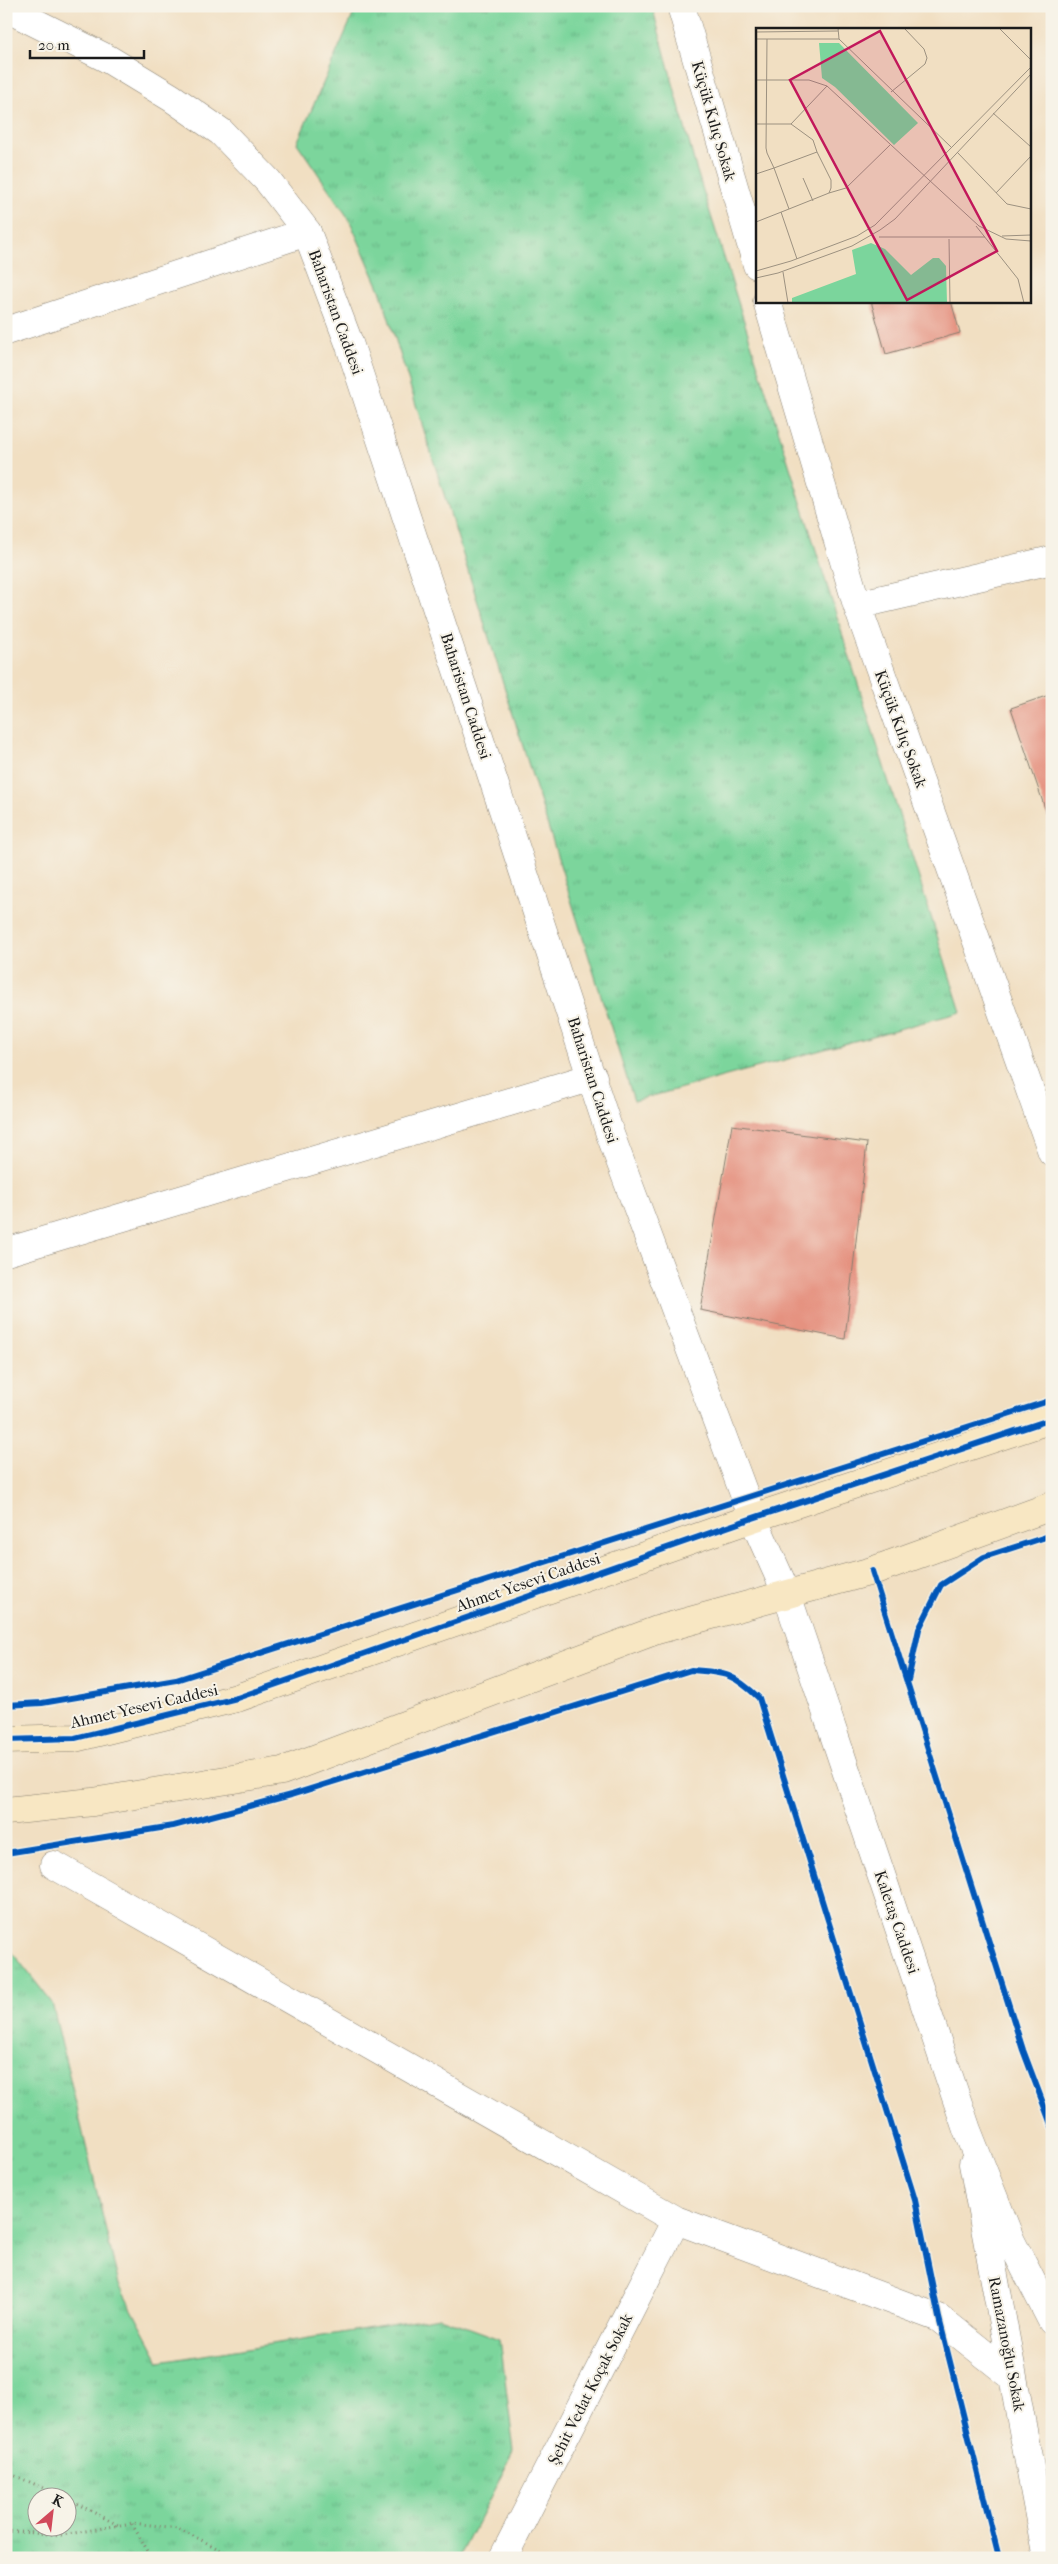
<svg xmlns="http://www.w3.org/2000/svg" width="1058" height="2564" viewBox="0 0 1058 2564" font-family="'IM FELL French Canon',serif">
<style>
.park{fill:url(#park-tufts);stroke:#4c785c;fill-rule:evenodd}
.building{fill:#e59280}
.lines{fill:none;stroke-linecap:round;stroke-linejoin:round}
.minor-casing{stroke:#867e6f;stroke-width:29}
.tertiary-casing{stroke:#867e6f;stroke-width:29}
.secondary-casing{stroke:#867e6f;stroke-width:29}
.path{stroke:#867e6f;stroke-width:3;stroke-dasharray:1 4;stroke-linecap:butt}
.minor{stroke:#fff;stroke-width:28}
.tertiary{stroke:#fff;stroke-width:28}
.secondary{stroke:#f8e7c3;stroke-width:28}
.cycleway-casing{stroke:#f7f3e8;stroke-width:9}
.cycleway{stroke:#0057b8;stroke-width:6}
.labels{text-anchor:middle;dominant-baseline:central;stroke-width:4;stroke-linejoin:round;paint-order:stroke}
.street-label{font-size:16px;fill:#1c1c1c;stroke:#f7f3e8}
.inset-road{fill:none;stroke:#9c9180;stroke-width:1}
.view{fill:#c2185b;fill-opacity:0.15;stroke:#c2185b;stroke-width:2.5}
.inset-edge{fill:none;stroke:#1c1c1c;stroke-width:2.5}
</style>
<defs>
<pattern id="park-tufts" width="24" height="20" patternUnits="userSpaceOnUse" patternTransform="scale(1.25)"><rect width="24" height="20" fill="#7bd59c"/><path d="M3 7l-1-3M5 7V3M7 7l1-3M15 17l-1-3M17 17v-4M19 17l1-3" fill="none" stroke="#6ab686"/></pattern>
</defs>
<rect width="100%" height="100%" fill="#f7f3e8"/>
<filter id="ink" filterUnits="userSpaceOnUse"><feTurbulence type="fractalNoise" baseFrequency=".02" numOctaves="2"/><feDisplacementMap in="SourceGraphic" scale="10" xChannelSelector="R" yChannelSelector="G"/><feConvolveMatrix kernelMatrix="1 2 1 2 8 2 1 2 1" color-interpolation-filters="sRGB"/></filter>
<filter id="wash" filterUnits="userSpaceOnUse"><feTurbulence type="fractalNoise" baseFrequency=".0096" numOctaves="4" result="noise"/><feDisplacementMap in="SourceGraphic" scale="20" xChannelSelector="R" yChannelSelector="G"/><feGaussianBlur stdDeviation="1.12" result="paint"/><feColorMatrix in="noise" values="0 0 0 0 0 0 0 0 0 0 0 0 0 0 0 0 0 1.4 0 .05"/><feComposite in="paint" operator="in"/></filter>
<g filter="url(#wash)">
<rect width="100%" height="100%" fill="#f1dfc2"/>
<path class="park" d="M357,6h295l44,162 265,844 -327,89 -254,-811 -31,-71 -52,-76z
M6,1944l46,59 67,282 41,77 280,-45 60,22 14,112 -55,107h-453zM38,2496h30v30h-30z"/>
<g id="blocks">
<path class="building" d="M871,301h80l9,32 -74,21z
M1052,694v132h-1l-40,-118z
M732,1125l135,18 -22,196 -145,-29z"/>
</g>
</g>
<g filter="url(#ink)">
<use href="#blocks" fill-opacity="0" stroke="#867e6f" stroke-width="1"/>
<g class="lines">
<g class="minor-casing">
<path id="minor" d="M681,6l76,259
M767,301l90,304 195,547
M6,331l301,-99
M857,605l195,-45
M6,1252l587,-175
M54,1865l622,355 263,98 74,59
M973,2164l74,394
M503,2558l173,-338"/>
</g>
<g class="tertiary-casing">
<path id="tertiary" d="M6,8l102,51 64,39 49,34 47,49 39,51 42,111 261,791 143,384 33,74 181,538 44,111 41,80"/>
</g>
<g class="secondary-casing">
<path id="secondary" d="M6,1740l69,-2 162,-40 516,-180 299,-99
M6,1811l87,-9 189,-31 375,-141 215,-59 180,-65"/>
</g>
<path class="path" d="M6,2472l57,24
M68,2499l50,26
M132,2524l20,34
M6,2531l56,4 70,-12 46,5 58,30"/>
<use href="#minor" class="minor"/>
<use href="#tertiary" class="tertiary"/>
<use href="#secondary" class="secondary"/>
<g class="cycleway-casing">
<path id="cycleway" d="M872,1571l151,479 29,77
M908,1680l11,-51 22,-44 43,-28 68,-22
M6,1705l36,-2 134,-23 876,-280
M6,1740l69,-2 162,-40 516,-180 299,-99
M6,1853l167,-27 118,-31 400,-125c34,2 43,4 68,28l156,502 24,118 60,240"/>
</g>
<use href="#cycleway" class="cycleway"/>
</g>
</g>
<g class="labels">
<g class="street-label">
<text transform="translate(714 121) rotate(74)">Küçük Kılıç Sokak</text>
<text transform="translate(336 312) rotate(70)">Baharistan Caddesi</text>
<text transform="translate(466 696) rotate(72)">Baharistan Caddesi</text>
<text transform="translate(901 729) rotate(70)">Küçük Kılıç Sokak</text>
<text transform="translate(593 1080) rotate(72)">Baharistan Caddesi</text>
<text transform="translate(528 1582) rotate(-19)">Ahmet Yesevi Caddesi</text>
<text transform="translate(144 1706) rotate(-13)">Ahmet Yesevi Caddesi</text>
<text transform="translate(897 1922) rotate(71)">Kaletaş Caddesi</text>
<text transform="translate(1007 2344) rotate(79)">Ramazanoğlu Sokak</text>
<text transform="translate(590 2389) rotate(-63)">Şehit Vedat Koçak Sokak</text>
</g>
</g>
<g transform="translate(756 28)">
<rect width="275" height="275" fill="#f1dfc2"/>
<path d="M63,15h20l79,80 -24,22 -59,-58 -13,-9zM115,215l14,6 26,26 22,-17h6l7,8 1,37h-155v-5l64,-24 -4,-24z" fill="#7bd59c"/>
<path class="inset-road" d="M82,0l1,11 112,108M243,0l32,32M0,4l82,-1M0,11h83M0,52h53l18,6 152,140 27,13 25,2M135,64l34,-28 2,-6 -3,-9 -20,-21M237,85l38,34M0,96h35l22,16 4,12M35,96l36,-38M201,124l50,52 24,5M0,146l18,-6 43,-16 14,28v8l-2,5 -40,16 -15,-41 -7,-15 -1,-5 1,-109M47,150l10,23M73,165l17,-5 44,-43M240,165l35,-37M25,184l16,47M0,194l33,-13M220,198l42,53 6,24M246,208l29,-1M123,209h106M193,211l1,64M0,243l35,-10 66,-25 18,-11 156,-158M27,244l5,31M0,250l22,-5 74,-27 28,-16 15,-11 136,-145"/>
<path class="view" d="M124,3l117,220 -90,49 -117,-220z"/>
<rect width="275" height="275" class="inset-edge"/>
</g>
<rect width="1058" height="2564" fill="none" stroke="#f7f3e8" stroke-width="25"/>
<g transform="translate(52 2512) rotate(28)"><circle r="24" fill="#f7f3e8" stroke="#9f9d96"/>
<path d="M0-4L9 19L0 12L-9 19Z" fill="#d1495b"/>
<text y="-8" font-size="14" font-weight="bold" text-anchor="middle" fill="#1c1c1c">K</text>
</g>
<path d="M30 50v8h114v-8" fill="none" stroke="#1c1c1c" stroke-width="2.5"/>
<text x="38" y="50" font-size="15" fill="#1c1c1c" stroke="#f7f3e8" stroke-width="4" paint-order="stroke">20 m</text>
</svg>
